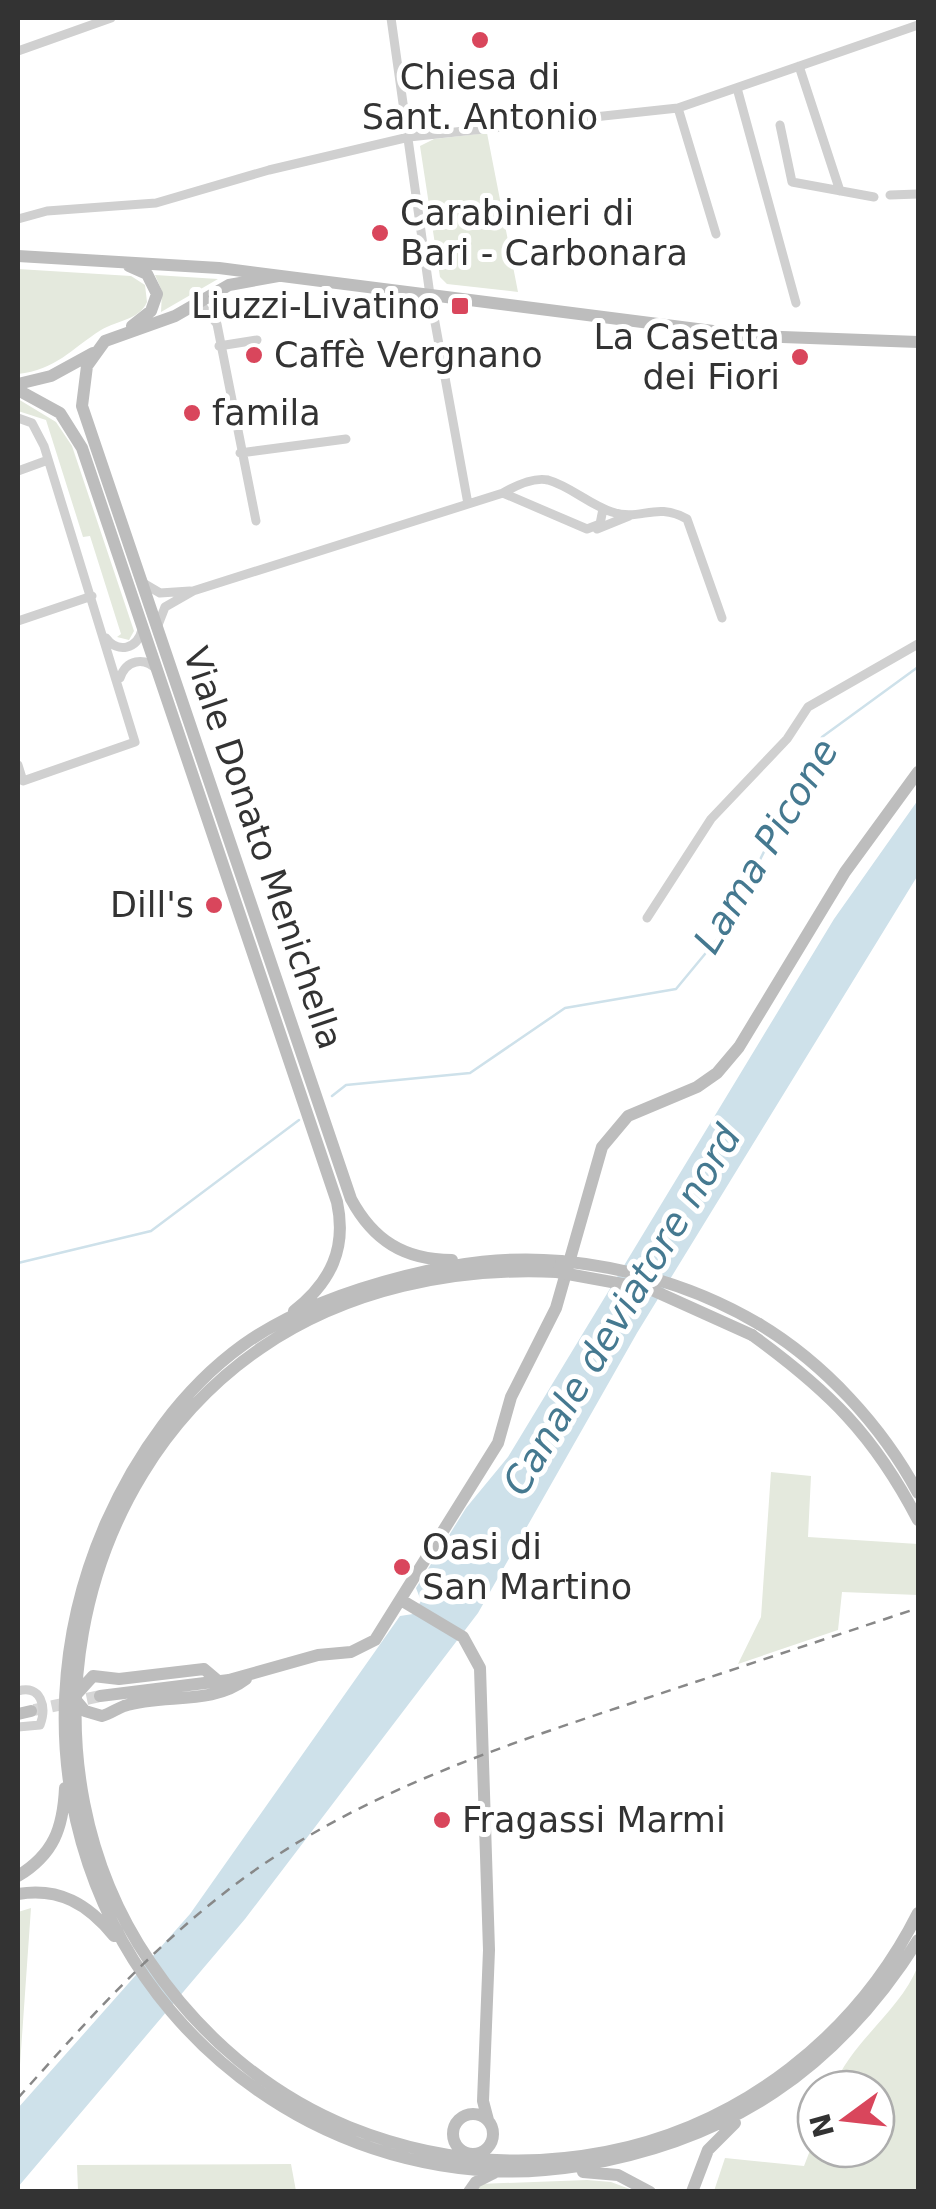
<svg xmlns="http://www.w3.org/2000/svg" width="936" height="2209" viewBox="0 0 936 2209" font-family="'DejaVu Sans',sans-serif">
<style>
.green{fill:#e4e9dd}
.water{fill:#cee1ea}
.lines{fill:none;stroke-linecap:round;stroke-linejoin:round}
.stream{stroke:#cee1ea;stroke-width:2.5}
.secondary-tunnel{stroke:#d6d6d6;stroke-width:12;stroke-dasharray:12 6;stroke-linecap:butt}
.street{stroke:#d0d0d0;stroke-width:9}
.secondary{stroke:#bdbdbd;stroke-width:12}
.rail{stroke:#888;stroke-width:2.5;stroke-dasharray:10 8;stroke-linecap:butt}
.secondary-bridge{stroke:#bdbdbd;stroke-width:12}
.poi-dot{fill:#d9465c;stroke:#fff;stroke-width:4}
.labels{text-anchor:middle;dominant-baseline:central;stroke-width:10;stroke-linejoin:round;paint-order:stroke}
.poi-label{font-size:35px;fill:#333;stroke:#fff;text-anchor:start}
.street-label{font-size:35px;fill:#333;stroke:#fff}
.water-label{font-size:38px;font-style:italic;fill:#457990;stroke:#fff}
</style>
<rect width="100%" height="100%" fill="#fff"/>
<path class="green" d="M487,133l31,159 -71,-8 -7,-7 -20,-131 14,-7z
M18,269l113,7 14,9 2,17c-8,18 -29,18 -46,28 -30,19 -45,40 -83,44z
M155,275l63,4 -57,33 1,-21z
M18,399l38,23 16,24 62,185 -5,9 -12,-3 4,-3 -31,-98 -7,1 -37,-117 -28,-9z
M771,1472l40,4 -3,61 110,7v51l-76,-3 -4,38 -100,34 23,-47z
M31,1908l-12,171 -1,2v-169z
M918,1966v225h-204l11,-33 79,8 12,-31v14h60v-60h-43c17,-47 66,-76 85,-123z
M291,2164l5,27h-218l-1,-26z
M587,2180l24,2 24,9 -162,1 5,-8z"/>
<path class="water" d="M918,800v75l-281,458 -159,280 -233,306 -227,268v-79l172,-194 210,-298 13,-2 8,-13 -5,-13 50,-80 42,-51 326,-538z"/>
<g class="lines">
<path class="stream" d="M332,1096l14,-11 124,-12 95,-65 111,-19 48,-58 98,-194 96,-70
M18,1263l133,-32 148,-111"/>
<path class="secondary-tunnel" d="M34,1710l66,-14"/>
<path class="street" d="M391,18l39,277 38,209
M18,51l93,-33
M799,66l41,125
M737,88l59,215
M678,108l38,126
M780,125l12,57 82,15
M890,195l28,-1
M18,219l29,-8 109,-8 113,-33 140,-33 269,-29 240,-83
M199,302l18,22 39,197
M219,346l38,-6
M18,418l14,5 12,23 91,296 -112,39 -5,-16
M240,453l106,-14
M18,471l30,-11
M603,509l-3,15 -13,5 -84,-36c12,-7 31,-16 45,-13 22,6 42,25 64,32 29,10 43,-11 75,7l35,99
M597,529l32,-13
M143,583l17,10 30,-2
M18,621l74,-25
M158,625l7,-18 28,-16 310,-98
M106,638c12,16 31,11 36,-8
M120,678c6,-18 24,-22 37,-8
M647,918l64,-99 76,-80 21,-32 110,-63
M18,1691c23,-7 29,16 22,34l-22,2"/>
<path class="secondary" d="M18,256l201,12 533,68 166,6
M129,266l18,8 10,20 -6,17 -19,15
M278,276l-49,9 -54,31 -70,25 -18,25 -5,40 269,793c22,41 53,61 101,61
M18,384l33,-8 42,-23
M18,390l42,23 22,35 255,754c10,46 -6,80 -43,109
M561,1261c-54,-5 -103,2 -156,15 -55,14 -116,36 -162,69 -61,44 -107,110 -137,178 -99,226 -16,484 204,599 82,42 177,59 268,44 152,-25 258,-96 340,-226
M557,1272c-103,-5 -210,17 -296,76 -195,134 -243,421 -111,614 49,73 118,132 199,165 82,33 169,42 257,25 136,-27 250,-116 312,-239
M759,1324c65,39 123,102 159,169
M752,1335c77,56 122,100 166,185
M401,1600l62,37 17,31 9,282 -6,151 5,19
M75,1696l18,-20 26,3 85,-10 13,11
M100,1696l129,-16 89,-25 33,-3 24,-12 123,-197 13,-46 45,-89 46,-161 26,-31 69,-29 20,-14 22,-26 106,-175 73,-100
M75,1699l10,12 17,5c8,-2 14,-7 22,-10 40,-13 87,0 122,-27
M18,1714l13,-3
M18,1876c36,-22 45,-48 47,-88
M18,1894c41,-7 70,10 96,42
M453 2134a20 20 0 1 1 40 0a20 20 0 1 1-40 0Z
M583,2172l35,3 32,17
M469,2192l7,-10 18,-9
M692,2192l16,-42 27,-27"/>
<path class="rail" d="M18,2098c75,-84 147,-165 240,-230 112,-77 238,-120 365,-162 99,-33 197,-65 295,-98"/>
<path class="secondary-bridge" d="M561,1261c70,7 137,27 198,63
M557,1272l93,17 102,46"/>
</g>
<g class="poi-dot">
<circle cx="480" cy="40" r="10"/>
<circle cx="380" cy="233" r="10"/>
<rect x="450" y="296" width="20" height="20" rx="5"/>
<circle cx="254" cy="355" r="10"/>
<circle cx="800" cy="357" r="10"/>
<circle cx="192" cy="413" r="10"/>
<circle cx="214" cy="905" r="10"/>
<circle cx="402" cy="1567" r="10"/>
<circle cx="442" cy="1820" r="10"/>
</g>
<g class="labels">
<g class="poi-label">
<text x="480" y="77" text-anchor="middle">Chiesa di<tspan x="480" dy="40">Sant. Antonio</tspan></text>
<text x="400" y="213">Carabinieri di<tspan x="400" dy="40">Bari - Carbonara</tspan></text>
<text x="440" y="306" text-anchor="end">Liuzzi-Livatino</text>
<text x="780" y="337" text-anchor="end">La Casetta<tspan x="780" dy="40">dei Fiori</tspan></text>
<text x="274" y="355">Caffè Vergnano</text>
<text x="212" y="413">famila</text>
<text x="194" y="905" text-anchor="end">Dill's</text>
<text x="422" y="1547">Oasi di<tspan x="422" dy="40">San Martino</tspan></text>
<text x="462" y="1820">Fragassi Marmi</text>
</g>
<g class="street-label">
<text transform="translate(263 848) rotate(71)">Viale Donato Menichella</text>
</g>
<g class="water-label">
<text transform="translate(766 846) rotate(-59)">Lama Picone</text>
<text transform="translate(622 1310) rotate(-59)">Canale deviatore nord</text>
</g>
</g>
<rect width="936" height="2209" fill="none" stroke="#333333" stroke-width="40"/>
<g transform="translate(846 2119) rotate(255)"><circle r="48" fill="#ffffff" stroke="#adadad" stroke-width="2.5"/>
<path d="M0-8L18 38L0 25L-18 38Z" fill="#d9465c"/>
<text y="-15" font-size="28" font-weight="bold" text-anchor="middle" fill="#333333">N</text>
</g>
</svg>
